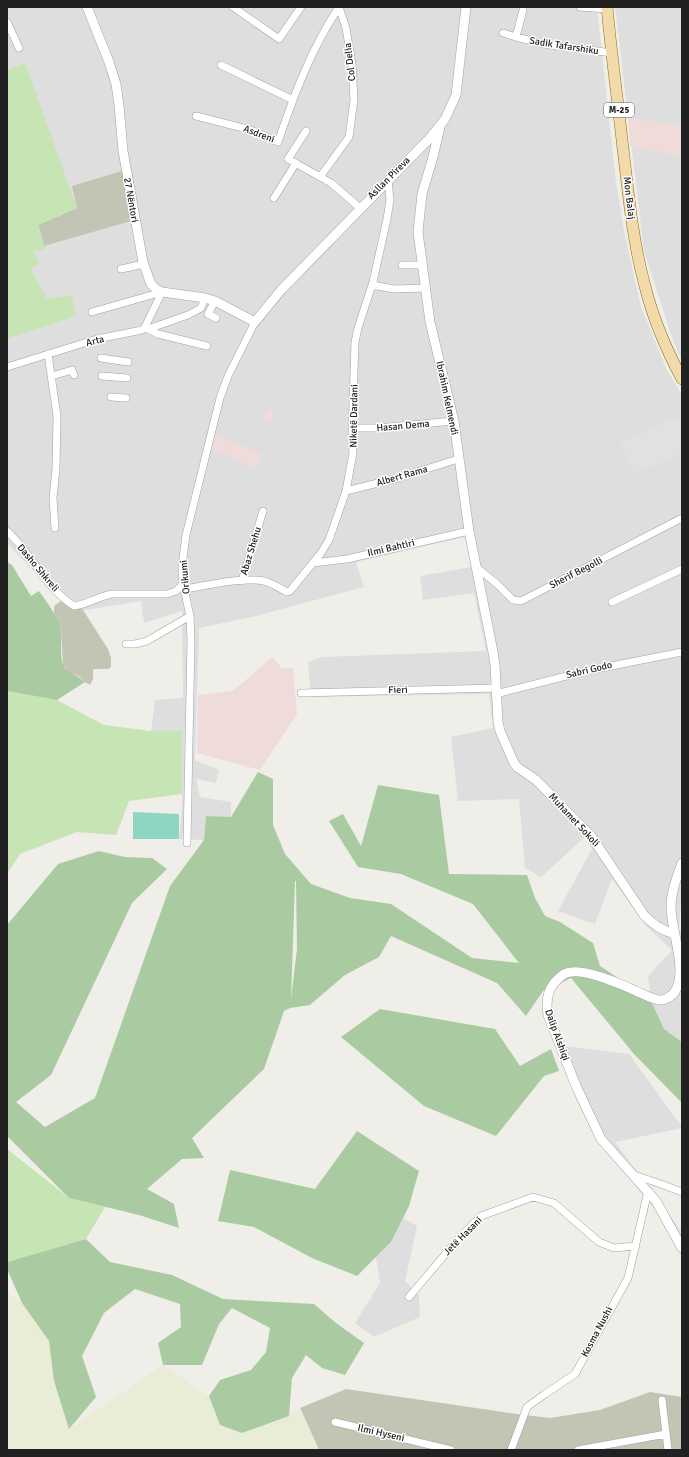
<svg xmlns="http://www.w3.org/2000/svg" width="689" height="1457" viewBox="0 0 689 1457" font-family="Signika,sans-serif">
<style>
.residential{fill:#dfdede}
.commercial{fill:#efdcda}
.construction{fill:#c2c4b4}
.farmland{fill:#e9ecd6}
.grass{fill:#c7e4b4}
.forest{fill:#aacba1;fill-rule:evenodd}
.pitch{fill:#8fd6c2}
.parking{fill:#e1e1e1}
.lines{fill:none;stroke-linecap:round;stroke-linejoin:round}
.minor-casing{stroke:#a2a2a2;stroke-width:8}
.tertiary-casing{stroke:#a2a2a2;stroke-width:10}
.primary-casing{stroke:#8d7010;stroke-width:12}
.minor{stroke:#fff;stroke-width:7}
.tertiary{stroke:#fff;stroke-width:9}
.primary{stroke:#f3daab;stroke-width:11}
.labels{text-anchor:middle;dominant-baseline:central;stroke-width:3;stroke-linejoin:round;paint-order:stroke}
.shield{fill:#fff;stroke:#646464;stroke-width:1}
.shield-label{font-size:9px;font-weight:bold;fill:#212121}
.street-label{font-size:10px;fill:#212121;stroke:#fff}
</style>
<rect width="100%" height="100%" fill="#f0eee8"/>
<path class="residential" d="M7,7h590l19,175 8,49 17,76 25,61 16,27v492l-3,42 3,2v111l-18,-13 -13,-27 -3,-26 24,-26 -26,-24 -34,-47 -17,45 -37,-13 34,-62 -7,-12 -44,40 -16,-9 -6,-69 -61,2 -7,-64 42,-9 -4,-34 -178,3 -3,-35 14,-5 164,-6 -12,-58 -51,7 -3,-24 51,-9 -6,-30 -109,25 8,25 -108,29 -57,12 -4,132 24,10 -3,13 -20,-4 4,18 31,5v16l-25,-2 -2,24 -25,-1 3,-32v-76h-31l4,-31 28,-2 -1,-87 -38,12 -3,-22 -68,11 -66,-69v-204l69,-23 -29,-16 -16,-31 2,-18 40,-41 -48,-147 -18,7z
M615,7h67v354l-11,-26 -27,-84z
M555,1045l74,9 53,73v1l-67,14 67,90v21l-27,-44 -53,-62z
M403,1218l14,8 -12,55 14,14 1,22 -46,20 -19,-14 25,-40 -4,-26 15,-15z"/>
<path class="commercial" d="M628,118l54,8v31l-52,-11z
M268,410l7,2 -3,10 -8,-2z
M213,433l49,21 -5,15 -48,-20z
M272,657l10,11h11l4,46 -37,56 -63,-17 1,-58 35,-4z"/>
<path class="construction" d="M122,171l9,50 -87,25 -6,-21 39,-17 -5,-22z
M63,600l20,10 25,39 3,9v9l-3,2h-13l-2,1v9l-3,6 -5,-3 -5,-5 -11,-5 -6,-7 -2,-36 -7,-16v-6l1,-2z
M346,1389l171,25 33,4 50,-8 50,-18 32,5v53h-363l-19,-42z"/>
<path class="farmland" d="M7,1293l15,10 27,38 5,40 15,48 94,-64 46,31 11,29 22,8 47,-17 11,-8 19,42h-312z"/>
<path class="grass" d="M25,63l52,145 -39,17 7,24 -12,2 6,13 -8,5 16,30 25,-4 4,21 -69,23v-269z
M7,691l50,9 47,25 47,6h31v63l-53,7 -13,34 -39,-3 -57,22 -13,20z
M7,1149l62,49 36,9 -19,32 -79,23z"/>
<path class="forest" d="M7,562l5,3 19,31 8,-5c7,10 21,28 22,40 1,10 -2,30 4,37 4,5 14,8 20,14l-28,18 -50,-9z
M258,772l15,7v46l12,29 26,30 39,14 41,6 81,54 47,5 -46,-59 -72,-30 -43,-7 -29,-46 14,-7 18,32 17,-61 61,10 10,79 78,1 8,23 10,18 15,6 33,21 7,23 50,33 14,30 18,13v61l-48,-49 -63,-76 -28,13 -17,25 -29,-33 -106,-47 -12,21 -34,18 -35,30 -20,3 -6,3 -20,58 -72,69 12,20 -22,1 -35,30 27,15 5,24 -40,-13 -70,-17 -62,-62v-211l51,-61 41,-13 26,6 27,1 15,11 -35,34 -81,172 -35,27 29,25 50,-29 75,-212 34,-46 2,-24 25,1zM296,881l1,68 -6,50 4,-118z
M380,1009l115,20 25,37 31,-17 8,22 -15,5 -48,60 -72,-30 -83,-69z
M357,1131l62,40 -10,35 -18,36 -34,34 -45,-18 -58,-31 -36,-6 12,-51 85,19z
M86,1239l24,23 62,13 51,24 91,5 22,19 28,20 -19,32 -23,-7 -16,-13 -14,23 -3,38 -47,17 -22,-8 -11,-29 11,-16 31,-10 15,-18 4,-24 -38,-20 -13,16 -17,41h-39l-5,-22 23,-16 -1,-23 -45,-15 -31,24 -22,43 14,41 -27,32 -15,-48 -5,-40 -27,-38 -15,-34v-7z"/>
<path class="pitch" d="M133,812l46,2v25h-46z"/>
<path class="parking" d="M678,416l4,10v27l-47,21 -15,-32z"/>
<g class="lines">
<g class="minor-casing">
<path id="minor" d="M233,7l46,32 22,-32
M580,7l27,2
M523,10l-7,27 28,7 68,9
M7,22l12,26
M503,33l13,4
M221,65l72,35
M196,116l55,14 27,12c16,-47 33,-93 61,-135
M306,131l-18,28 43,24 29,25
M320,177l29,-40 5,-37 -2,-36 -6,-36 -7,-21
M274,198l22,-35
M402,265h21
M121,269l23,-5
M372,285l22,4 32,-1
M215,301l-7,13 8,4
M92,312l70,-20
M146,328l12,6 49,12
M148,329l40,-14 13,-7 4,-10
M48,354l9,62 -1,53 -3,29 2,30
M101,358l27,4
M7,367l90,-28 45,-9 3,-3 17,-35
M52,376l20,-6 2,5
M102,376l25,2
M111,397l15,1
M352,428h25l77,-7
M346,491l52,-13 60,-19
M7,531c6,6 12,12 17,19 15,19 28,42 50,56 10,0 25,-10 38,-12h55l9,-3 7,-7
M313,563l34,-4 122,-28
M476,567l20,16 17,17 8,1 161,-83
M242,581l21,-70
M185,589c24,-4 55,-12 79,-8 8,2 15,7 23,11l3,-1 31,-38 8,-13 17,-49 7,-38 -1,-20 3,-91 3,-14 15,-46 14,-63 3,-19 -2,-20
M612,602l70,-33
M126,644h9l12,-3 43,-25
M301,693l195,-5
M496,694l90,-23 96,-19
M187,843l4,-202 -1,-25 -7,-32 -1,-18 4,-31 34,-137 8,-22 27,-54
M634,1175l24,8 24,9
M409,1297l50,-59 22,-22 52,-19 21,6 45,39 15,6 22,-2
M662,1400l6,50
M335,1422l116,28
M511,1450l16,-43 18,-13 30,-20 53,-96 20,-87
M578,1450l88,-16"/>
</g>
<g class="tertiary-casing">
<path id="tertiary" d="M87,7l22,55 7,22 3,21 4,46 20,111 8,22 6,6 5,2 43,6 10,3 40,21 26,-32 148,-151 16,-20 11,-24 10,-88
M440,127l-7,30 -11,37 -4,38 12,90 24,99 15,110 24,121 2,13 3,57 2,9 14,32 3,4 19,13 55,56 53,79c9,10 18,16 31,19
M682,863c-5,14 -11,29 -11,44 0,24 18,66 3,86 -3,3 -8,7 -13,7 -8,0 -18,-6 -25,-9 -16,-7 -47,-21 -64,-19 -8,0 -13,6 -18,11 -7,9 -8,21 -6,32l28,71 25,53 55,62 26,47"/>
</g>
<g class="primary-casing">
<path id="primary" d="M607,7c4,44 10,88 15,133 6,49 10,99 23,146 8,33 21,63 37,93"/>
</g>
<use href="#minor" class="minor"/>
<use href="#tertiary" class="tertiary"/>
<use href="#primary" class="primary"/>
</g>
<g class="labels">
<rect class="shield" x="604" y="103" width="30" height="14" rx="3"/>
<g class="shield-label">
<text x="619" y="110">M-25</text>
</g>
<g class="street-label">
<text transform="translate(564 46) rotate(9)">Sadik Tafarshiku</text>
<text transform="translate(350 62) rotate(-97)">Col Delia</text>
<text transform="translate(259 134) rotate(21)">Asdreni</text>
<text transform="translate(389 178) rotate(-45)">Asllan Pireva</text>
<text transform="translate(629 198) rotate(83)">Mon Balaj</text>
<text transform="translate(131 200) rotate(80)">27 Nëntori</text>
<text transform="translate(95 341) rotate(-14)">Arta</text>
<text transform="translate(447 398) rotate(78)">Ibrahim Kelmendi</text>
<text transform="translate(354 416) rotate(-89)">Niketë Dardani</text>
<text transform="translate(403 426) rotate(-5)">Hasan Dema</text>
<text transform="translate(402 476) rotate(-16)">Albert Rama</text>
<text transform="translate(391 548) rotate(-13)">Ilmi Bahtiri</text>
<text transform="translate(251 551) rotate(-73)">Abaz Shehu</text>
<text transform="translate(38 568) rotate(50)">Dasho Shkreli</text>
<text transform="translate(576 573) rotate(-27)">Sherif Begolli</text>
<text transform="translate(185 577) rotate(-95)">Orikumi</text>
<text transform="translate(589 670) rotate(-13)">Sabri Godo</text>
<text transform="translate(398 690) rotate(-1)">Fieri</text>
<text transform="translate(574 820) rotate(47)">Muhamet Sokoli</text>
<text transform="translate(557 1035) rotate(70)">Dalip Alshiqi</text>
<text transform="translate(463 1236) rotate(-45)">Jetë Hasani</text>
<text transform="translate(597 1332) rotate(-62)">Kosma Nushi</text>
<text transform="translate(381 1433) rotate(13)">Ilmi Hyseni</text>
</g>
</g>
<rect width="689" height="1457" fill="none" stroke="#212121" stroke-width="16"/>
</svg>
